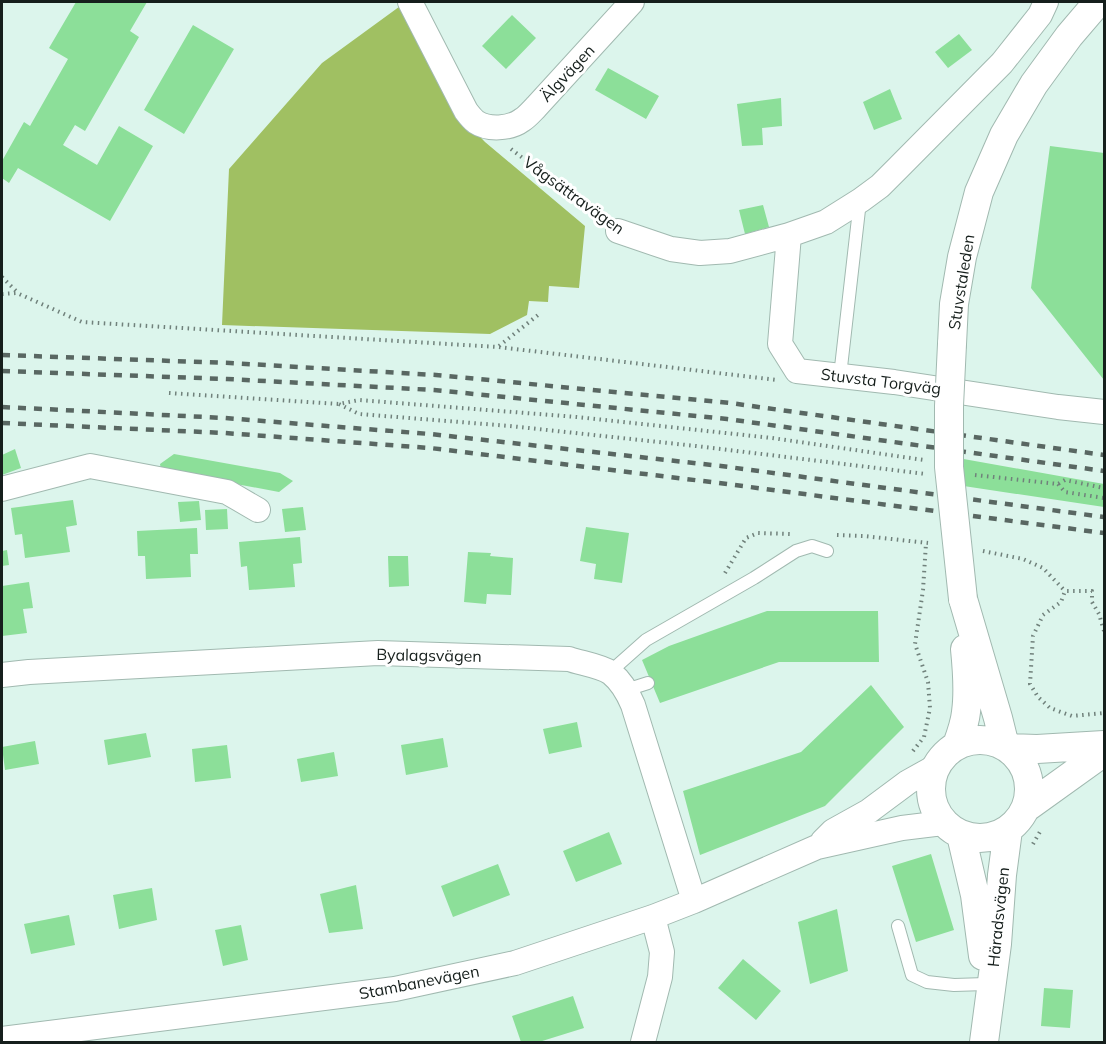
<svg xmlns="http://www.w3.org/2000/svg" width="1106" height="1044" viewBox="0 0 1106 1044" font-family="Mulish,sans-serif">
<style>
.forest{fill:#a0c062}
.building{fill:#8cdf99}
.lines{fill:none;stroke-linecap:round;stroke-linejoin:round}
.service-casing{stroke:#a1b9b0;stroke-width:14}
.minor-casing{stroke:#a1b9b0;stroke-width:26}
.tertiary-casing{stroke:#a1b9b0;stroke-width:30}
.path{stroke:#70817b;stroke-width:4;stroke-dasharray:1.5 4.5;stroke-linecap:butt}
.service{stroke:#fff;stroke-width:12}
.minor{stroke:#fff;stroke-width:24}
.tertiary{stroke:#fff;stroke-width:28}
.rail{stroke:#596762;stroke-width:4.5;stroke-dasharray:8 8;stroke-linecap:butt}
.tertiary-bridge-casing{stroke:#a1b9b0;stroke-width:30;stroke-linecap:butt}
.tertiary-bridge{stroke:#fff;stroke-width:28}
.labels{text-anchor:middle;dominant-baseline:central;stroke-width:6;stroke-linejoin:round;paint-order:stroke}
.street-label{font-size:16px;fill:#161f1c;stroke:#fff}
</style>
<rect width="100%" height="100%" fill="#dcf5ec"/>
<path class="forest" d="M403,4l58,113 24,25 100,84 -6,62 -30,-2 -1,16 -19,-1 -2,14 -37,19 -268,-9 7,-156 93,-106z"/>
<path class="building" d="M76,2h71l-17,29 9,6 -54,94 -10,-6 -12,20 34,20 22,-39 34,20 -43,75 -92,-53 -9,15 -7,-5v-17l22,-39 6,4 38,-67 -19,-11z
M512,15l24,23 -30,31 -24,-23z
M193,25l41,24 -50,85 -40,-24z
M959,34l13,16 -24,18 -13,-16z
M608,68l51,28 -13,23 -51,-29z
M890,89l12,30 -28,11 -11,-28z
M781,98l1,28 -20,2 1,17 -21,1 -5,-42z
M1050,146l54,7v227l-73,-92z
M763,205l6,22 -24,7 -6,-24z
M15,449l6,19 -19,7v-20z
M174,454l106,19 13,8 -14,11 -118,-22 -1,-6z
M958,458l146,26v23l-147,-22z
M73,500l4,25 -11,2 4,25 -45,6 -3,-24 -7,1 -4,-27z
M199,501l2,19 -21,2 -2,-20z
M303,507l3,23 -21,2 -3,-23z
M227,509l1,20 -22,1 -1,-20z
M586,527l43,6 -7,50 -28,-4 2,-15 -16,-3z
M197,528l1,26h-8l1,23 -45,2 -1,-23h-7l-1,-25z
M300,537l2,26 -9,1 2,23 -46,3 -2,-24 -6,1 -2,-25z
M7,550l2,15 -7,1v-15z
M468,552l23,1 -1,3 23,2 -2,37 -24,-1 -1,10 -22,-2z
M388,556h20l1,30 -20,1z
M29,582l4,26 -10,1 4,24 -25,3v-50z
M767,611h111l1,51h-100l-119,41 -18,-43 27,-14z
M871,685l33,42 -79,79 -125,49 -17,-64 118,-39z
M577,722l5,25 -33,7 -6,-25z
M146,733l5,24 -43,8 -4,-25z
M443,738l5,29 -42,8 -5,-30z
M35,741l4,23 -34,6 -3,-23z
M227,745l4,33 -36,4 -3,-33z
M334,752l4,24 -37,6 -4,-23z
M609,832l13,32 -46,18 -13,-31z
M931,854l23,76 -38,12 -24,-76z
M498,864l12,31 -57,22 -12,-31z
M356,885l7,44 -34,4 -9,-39z
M152,888l5,32 -38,9 -6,-34z
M837,909l11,62 -38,13 -12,-62z
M69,915l6,30 -44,9 -7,-30z
M241,925l7,35 -25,6 -8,-36z
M743,959l38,32 -25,29 -38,-32z
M1044,988l29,2 -3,38 -29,-2z
M573,996l11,32 -45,14h-18l-9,-26z"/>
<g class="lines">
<g class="service-casing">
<path id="service" d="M840,376l20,-175
M610,672l36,-32 108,-62 42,-27 16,-5 15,5
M626,690l22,-7
M898,926l14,49 15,7 27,3 32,-1"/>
</g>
<g class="minor-casing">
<path id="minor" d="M410,2l56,109c3,4 6,8 10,11 12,8 34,7 46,-2 5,-3 10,-9 14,-13l96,-105
M618,231l53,18 29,4 30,-2 59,-16 37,-13 35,-22 19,-14 19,-19 103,-104 38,-48 6,-13
M789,235l-9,109 17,27 97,11 164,25 46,5
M2,489l88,-23 137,26 31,18
M2,675l27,-3 349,-19 191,6c11,4 32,7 42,14 10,8 17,20 22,32l61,196
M823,841l10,-10 36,-20 39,-29 27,-15
M2,1039l393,-50 120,-26 138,-46 41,-16 123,-54 85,-19 41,-5
M643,1042l17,-65 2,-25 -9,-35"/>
</g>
<g class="tertiary-casing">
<path id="tertiary" d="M952,344l2,-40 8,-47 17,-65 25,-57 30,-51 35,-48 29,-34
M963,599l35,119 7,28
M931 789a49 49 0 1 1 98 0a49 49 0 1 1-98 0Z
M957,745c4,-11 8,-22 9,-33 3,-21 1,-43 -1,-63
M1008,748l29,1 67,-4
M1026,808l78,-56
M961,835l14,60 8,61
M984,1042l13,-98 5,-69 6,-45"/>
</g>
<path class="path" d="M511,149l90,69
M2,277l15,15
M2,294l15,-1 65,29 416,25 279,33
M499,346l39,-31
M169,393l170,11 20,-4 218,17 195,21 152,22
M339,404l20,10 151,12 186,20 230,28
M975,475l83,9 7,-4 39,8
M1058,484l7,8 39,6
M837,535l27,1 64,7
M983,551l40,8 20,9 22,23
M725,573l21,-35 12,-5 32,1
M1104,631l-5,-17 -7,-12v-11h-27l-4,11 -18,13 -10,21 -3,48 8,13 12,11 22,8 32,-3
M913,751l11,-14 6,-29 -2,-26 -13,-38 8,-54 3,-47
M1033,844l8,-14"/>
<use href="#service" class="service"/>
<use href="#minor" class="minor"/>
<use href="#tertiary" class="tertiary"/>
<path class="rail" d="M2,355l228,8 206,12 294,28 374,52
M2,371l225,8 207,11 293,29 377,52
M2,407l223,11 205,16 291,32 383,51
M2,423l223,10 205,15 289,35 385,50"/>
<g class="tertiary-bridge-casing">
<path id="tertiary-bridge" d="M952,344l-3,62v61l14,132"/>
</g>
<use href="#tertiary-bridge" class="tertiary-bridge"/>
</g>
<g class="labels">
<g class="street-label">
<text transform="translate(567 73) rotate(-47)">Älgvägen</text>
<text transform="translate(574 195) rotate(36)">Vågsättravägen</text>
<text transform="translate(961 282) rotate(-81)">Stuvstaleden</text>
<text transform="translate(881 381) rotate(7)">Stuvsta Torgväg</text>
<text transform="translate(429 655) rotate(1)">Byalagsvägen</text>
<text transform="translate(998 917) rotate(-84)">Häradsvägen</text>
<text transform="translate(419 982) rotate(-11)">Stambanevägen</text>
</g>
</g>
<rect width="1106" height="1044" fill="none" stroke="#161f1c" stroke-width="6"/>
</svg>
